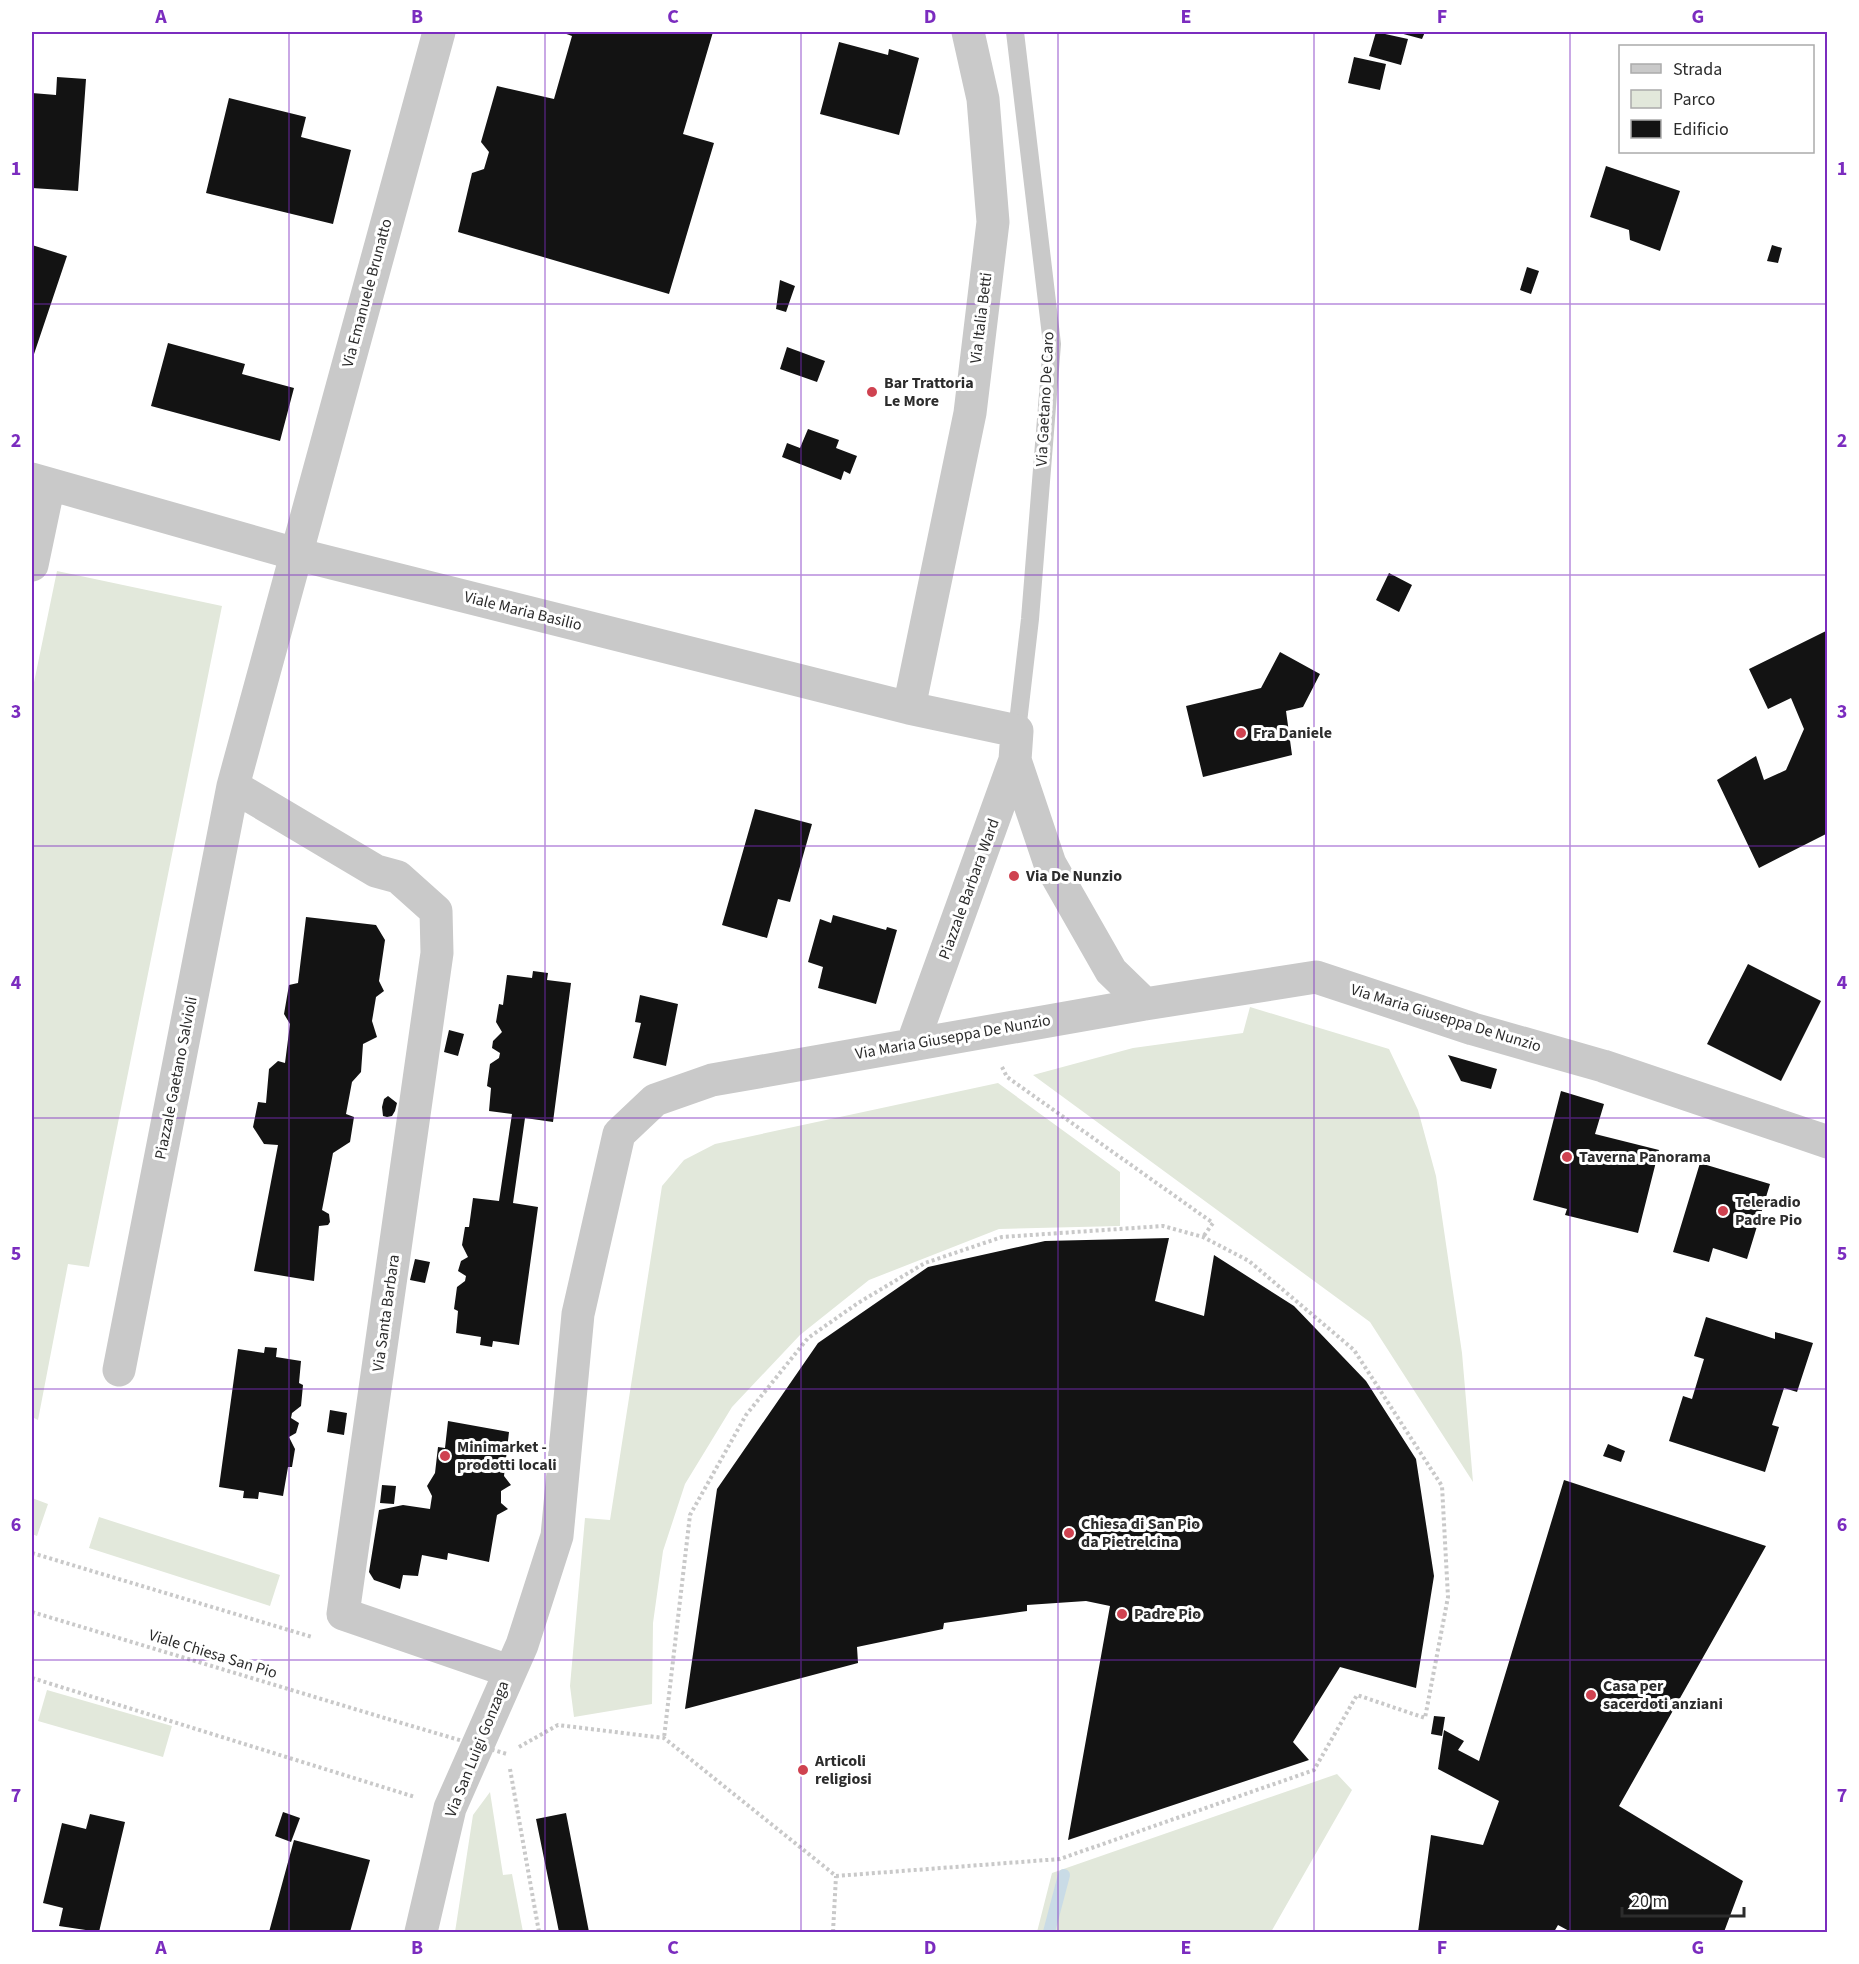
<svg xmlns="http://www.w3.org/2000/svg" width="1859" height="1964" viewBox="0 0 1859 1964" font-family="'Source Sans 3',sans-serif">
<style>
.green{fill:#e2e8db}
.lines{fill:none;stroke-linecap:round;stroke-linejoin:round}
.stream{stroke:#c9dbe6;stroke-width:12}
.building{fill:#131313}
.path{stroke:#c9c9c9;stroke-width:4;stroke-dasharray:3 3;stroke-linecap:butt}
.service{stroke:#c9c9c9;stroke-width:18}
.minor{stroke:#c9c9c9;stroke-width:33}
.path-bridge{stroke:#c9c9c9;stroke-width:4;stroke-dasharray:3 3;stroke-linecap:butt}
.grid{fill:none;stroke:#7b2cbf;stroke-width:1.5;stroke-opacity:0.55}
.poi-dot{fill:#cf4250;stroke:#fff;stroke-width:2}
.labels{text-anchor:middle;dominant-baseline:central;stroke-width:6;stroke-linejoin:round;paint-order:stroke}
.street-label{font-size:16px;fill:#2c2c2c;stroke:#fff}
.poi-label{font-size:16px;font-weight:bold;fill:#2c2c2c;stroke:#fff;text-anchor:start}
.neatline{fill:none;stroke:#7b2cbf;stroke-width:2}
.grid-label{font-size:20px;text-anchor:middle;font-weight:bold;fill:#7b2cbf}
</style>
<rect width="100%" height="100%" fill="#fff"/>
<path class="green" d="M57,571l165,35 -133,661 -21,-3 -30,156 -6,-3v-725z
M1250,1007l139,42 29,61 18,66 26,177 11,129 -103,-160 -337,-247 100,-27 110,-15z
M998,1083l122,89v54l-121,3 -130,51 -69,55 -68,72 -47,77 -22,67 -10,72 -1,81 -78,13 -4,-31 15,-168 25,2 52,-334 22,-26 31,-16z
M32,1498l16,6 -11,32 -5,-2z
M99,1517l181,58 -10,31 -181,-58z
M47,1690l125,36 -9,31 -125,-36z
M1337,1774l15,16 -81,142h-234l15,-59z
M490,1792l13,83 9,-1 11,58h-68l18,-117z"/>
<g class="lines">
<path class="stream" d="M1049,1932l15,-57"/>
</g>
<path class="building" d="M561,32h152l-30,102 31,9 -45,151 -211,-62 14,-59 12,-4 5,-17 -8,-10 16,-56 57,13 18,-63z
M1376,32l32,7 -7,26 -32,-9z
M1396,32h29l-3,7z
M839,42l49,13 1,-6 30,9 -20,77 -79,-21z
M1354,57l32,7 -6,26 -32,-7z
M57,77l29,2 -8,112 -46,-3v-95l24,2z
M229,98l77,19 -5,20 50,13 -18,74 -127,-31z
M1606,166l74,25 -20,60 -30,-11 -1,-10 -39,-13z
M32,245l35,11 -35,104z
M1772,245l10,3 -4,15 -11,-2z
M1527,267l12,4 -8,23 -11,-4z
M780,280l15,6 -9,26 -10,-3z
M168,343l77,21 -3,10 52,14 -14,53 -129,-35z
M787,347l38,14 -8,21 -37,-13z
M808,429l31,11 -3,8 21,8 -7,18 -6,-3 -3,9 -59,-23 5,-14 13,5z
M1389,573l23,12 -13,27 -23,-12z
M1828,630v203l-69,35 -42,-88 39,-24 8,24 22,-10 18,-41 -13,-31 -23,11 -19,-40z
M1280,652l40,22 -17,33 -17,4 6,44 -89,22 -17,-71 75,-18z
M755,809l57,15 -22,78 -12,-3 -11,39 -45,-13z
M833,915l53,15 1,-3 10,3 -21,74 -58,-16 5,-21 -15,-5 12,-43 11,4z
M306,917l70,8 9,15 -6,41 5,10 -8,6 -4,24 5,16 -14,7 -2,28 -9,10 -6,32 8,3 -4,25 -17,11 -11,57 7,4 1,8 -2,3 -9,1 -5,55 -60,-10 24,-126 -14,-1 -11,-17 5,-25 8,1 3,-34 9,-8 7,2 5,-39 -6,-10 5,-29 9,-2z
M1748,964l73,37 -40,80 -74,-37z
M533,971l15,2 -1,7 24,3 -18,139 -28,-4 -12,85 25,4 -19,138 -26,-4 -1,6 -12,-2 1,-8 -25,-4 2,-22 -4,-2 3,-22 8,-6 1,-5 -8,-5 3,-10 7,-4 -6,-12 3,-18h4l4,-29 26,3 13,-87 -23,-3 2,-23 -4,-2 3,-22 9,-6 1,-5 -8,-5 1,-7 9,-9 -6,-10 3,-18 4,1 4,-30 25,3z
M640,995l38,9 -12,62 -33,-8 8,-35 -6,-1z
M449,1030l15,4 -6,22 -14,-4z
M1448,1055l49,14 -6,20 -30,-8z
M1561,1091l43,13 -9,30 64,16 -21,83 -73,-18 2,-6 -34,-9z
M388,1096l9,7 -2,8 -3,5 -5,1 -4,-1 -1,-9 2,-8z
M1700,1163l70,21 -23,75 -34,-11 -4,14 -36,-10z
M1169,1238l-14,63 49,15 10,-61 80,51 72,75 50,78 18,117 -18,112 -76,-21 -47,75 16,18 -241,80 42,-234 -24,-5 -59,4v6l-83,12 -1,6 -86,18 1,16 -173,46 32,-220 101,-146 110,-76 117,-26z
M415,1259l15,3 -5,21 -15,-3z
M1706,1317l69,22v-7l38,11 -16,49 -13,-4 -12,37 7,2 -14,45 -96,-31 14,-45 9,3 12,-40 -10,-3z
M265,1347l12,1 -1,9 25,4 -2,22 4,2 -2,21 -9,7 -1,5 8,5 -3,10 -7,4 6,12 -3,18h-4l-5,29 -24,-4 -1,7 -15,-1 1,-7 -25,-4 19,-138 26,4z
M330,1410l17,3 -3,22 -17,-3z
M448,1421l61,11 -5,44 7,9 -10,6v12l7,6 -11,6 -8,47 -41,-9 -1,7 -25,-5 -4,21 -15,-1 -3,14 -26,-9 -5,-8 10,-62 24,-5 27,4 2,-13 -5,-10 8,-13 3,-26 7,1z
M1608,1444l17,7 -4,11 -18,-6z
M1564,1480l202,66 -147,260 124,75 -19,51h-153l-13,-7 -4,7h-136l13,-97 52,10 16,-44 -61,-32 6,-39 20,11 -6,9 21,11z
M382,1485l14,1 -2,18 -14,-1z
M1434,1716l11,1 -3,19 -11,-2z
M283,1812l17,6 -9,24 -16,-6z
M566,1813l23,119h-30l-23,-113z
M90,1814l35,8 -26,110 -40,-6 4,-18 -20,-5 19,-80 24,6z
M294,1840l76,20 -20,72h-81z"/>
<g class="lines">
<path class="path" d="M1002,1067l5,10 206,146 -10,14
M32,1553l280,84
M32,1612l356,107
M32,1678l383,119
M519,1747l39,-22 106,13 172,138 224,-17 254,-89 43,-75 68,23 23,-121 -6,-111 -88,-136 -105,-89 -46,-24 -40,-11 -161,11 -77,26 -67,40 -50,35 -62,77 -56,100 -26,223
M510,1769l29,163
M833,1932l3,-56"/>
<path class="service" d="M1015,32l37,312 -22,275 -13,112"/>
<path class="minor" d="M32,479l264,75 613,154 108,23 -2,29 -103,285
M32,565l17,-81
M909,708l61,-295 23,-191 -10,-123 -15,-67
M1015,760l35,104 61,107 34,33
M233,786l143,85 22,6 38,34 1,42 -94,661 166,57
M119,1370l114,-584 206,-754
M421,1932l29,-124 72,-163 35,-109 21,-222 41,-180 36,-34 57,-20 433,-76 171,-27 157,52 130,37 225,76"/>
<path class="path-bridge" d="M388,1719l119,35"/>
</g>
<path class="grid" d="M289,32v1900M545,32v1900M801,32v1900M1058,32v1900M1314,32v1900M1570,32v1900M32,304h1796M32,575h1796M32,846h1796M32,1118h1796M32,1389h1796M32,1660h1796"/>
<g class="poi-dot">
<circle cx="872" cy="392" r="6"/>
<circle cx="1241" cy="733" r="6"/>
<circle cx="1014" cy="876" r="6"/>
<circle cx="1567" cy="1157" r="6"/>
<circle cx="1723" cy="1211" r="6"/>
<circle cx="445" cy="1456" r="6"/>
<circle cx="1069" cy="1533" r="6"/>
<circle cx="1122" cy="1614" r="6"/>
<circle cx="1591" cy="1695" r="6"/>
<circle cx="803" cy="1770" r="6"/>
</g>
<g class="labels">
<g class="street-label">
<text transform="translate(367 293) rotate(-75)">Via Emanuele Brunatto</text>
<text transform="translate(981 318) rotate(-83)">Via Italia Betti</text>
<text transform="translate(1045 399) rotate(-87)">Via Gaetano De Caro</text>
<text transform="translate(523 611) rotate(14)">Viale Maria Basilio</text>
<text transform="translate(969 889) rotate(-70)">Piazzale Barbara Ward</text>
<text transform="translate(1446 1018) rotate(17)">Via Maria Giuseppa De Nunzio</text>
<text transform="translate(953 1037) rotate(-10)">Via Maria Giuseppa De Nunzio</text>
<text transform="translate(176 1078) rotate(-79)">Piazzale Gaetano Salvioli</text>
<text transform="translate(386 1313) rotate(-82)">Via Santa Barbara</text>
<text transform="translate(213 1654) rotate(17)">Viale Chiesa San Pio</text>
<text transform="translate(477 1749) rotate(-68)">Via San Luigi Gonzaga</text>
</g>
<g class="poi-label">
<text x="884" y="383">Bar Trattoria<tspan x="884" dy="18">Le More</tspan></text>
<text x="1253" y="733">Fra Daniele</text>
<text x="1026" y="876">Via De Nunzio</text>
<text x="1579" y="1157">Taverna Panorama</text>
<text x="1735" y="1202">Teleradio<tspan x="1735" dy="18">Padre Pio</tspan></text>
<text x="457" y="1447">Minimarket -<tspan x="457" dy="18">prodotti locali</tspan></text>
<text x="1081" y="1524">Chiesa di San Pio<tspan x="1081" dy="18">da Pietrelcina</tspan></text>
<text x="1134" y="1614">Padre Pio</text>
<text x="1603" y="1686">Casa per<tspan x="1603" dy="18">sacerdoti anziani</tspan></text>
<text x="815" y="1761">Articoli<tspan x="815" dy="18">religiosi</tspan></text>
</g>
</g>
<rect width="1859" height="1964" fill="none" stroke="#ffffff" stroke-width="66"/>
<rect x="1619" y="45" width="195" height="108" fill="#ffffff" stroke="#ababab" stroke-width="1.5"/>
<rect x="1631" y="64" width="30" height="9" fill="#c9c9c9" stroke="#ababab" stroke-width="1.5"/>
<text x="1673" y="75" font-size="18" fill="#2c2c2c">Strada</text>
<rect x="1631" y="90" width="30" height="18" fill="#e2e8db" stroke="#ababab" stroke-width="1.5"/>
<text x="1673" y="105" font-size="18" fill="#2c2c2c">Parco</text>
<rect x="1631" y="120" width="30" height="18" fill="#131313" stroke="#ababab" stroke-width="1.5"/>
<text x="1673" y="135" font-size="18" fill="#2c2c2c">Edificio</text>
<path d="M1622 1907v9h122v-9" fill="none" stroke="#2c2c2c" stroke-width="3"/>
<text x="1631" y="1907" font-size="18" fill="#2c2c2c" stroke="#ffffff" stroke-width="4.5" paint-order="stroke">20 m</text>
<rect x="33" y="33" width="1793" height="1898" class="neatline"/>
<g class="grid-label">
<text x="161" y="23">A</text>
<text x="417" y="23">B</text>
<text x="673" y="23">C</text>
<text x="930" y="23">D</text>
<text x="1186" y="23">E</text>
<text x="1442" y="23">F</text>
<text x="1698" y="23">G</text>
<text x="16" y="175">1</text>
<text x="1842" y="175">1</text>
<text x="16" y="447">2</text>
<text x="1842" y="447">2</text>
<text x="16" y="718">3</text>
<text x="1842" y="718">3</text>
<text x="16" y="989">4</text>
<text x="1842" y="989">4</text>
<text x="16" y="1260">5</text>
<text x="1842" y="1260">5</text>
<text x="16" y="1531">6</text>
<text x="1842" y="1531">6</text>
<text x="16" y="1802">7</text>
<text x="1842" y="1802">7</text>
<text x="161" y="1954">A</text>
<text x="417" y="1954">B</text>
<text x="673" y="1954">C</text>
<text x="930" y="1954">D</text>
<text x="1186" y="1954">E</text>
<text x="1442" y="1954">F</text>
<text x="1698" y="1954">G</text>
</g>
</svg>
